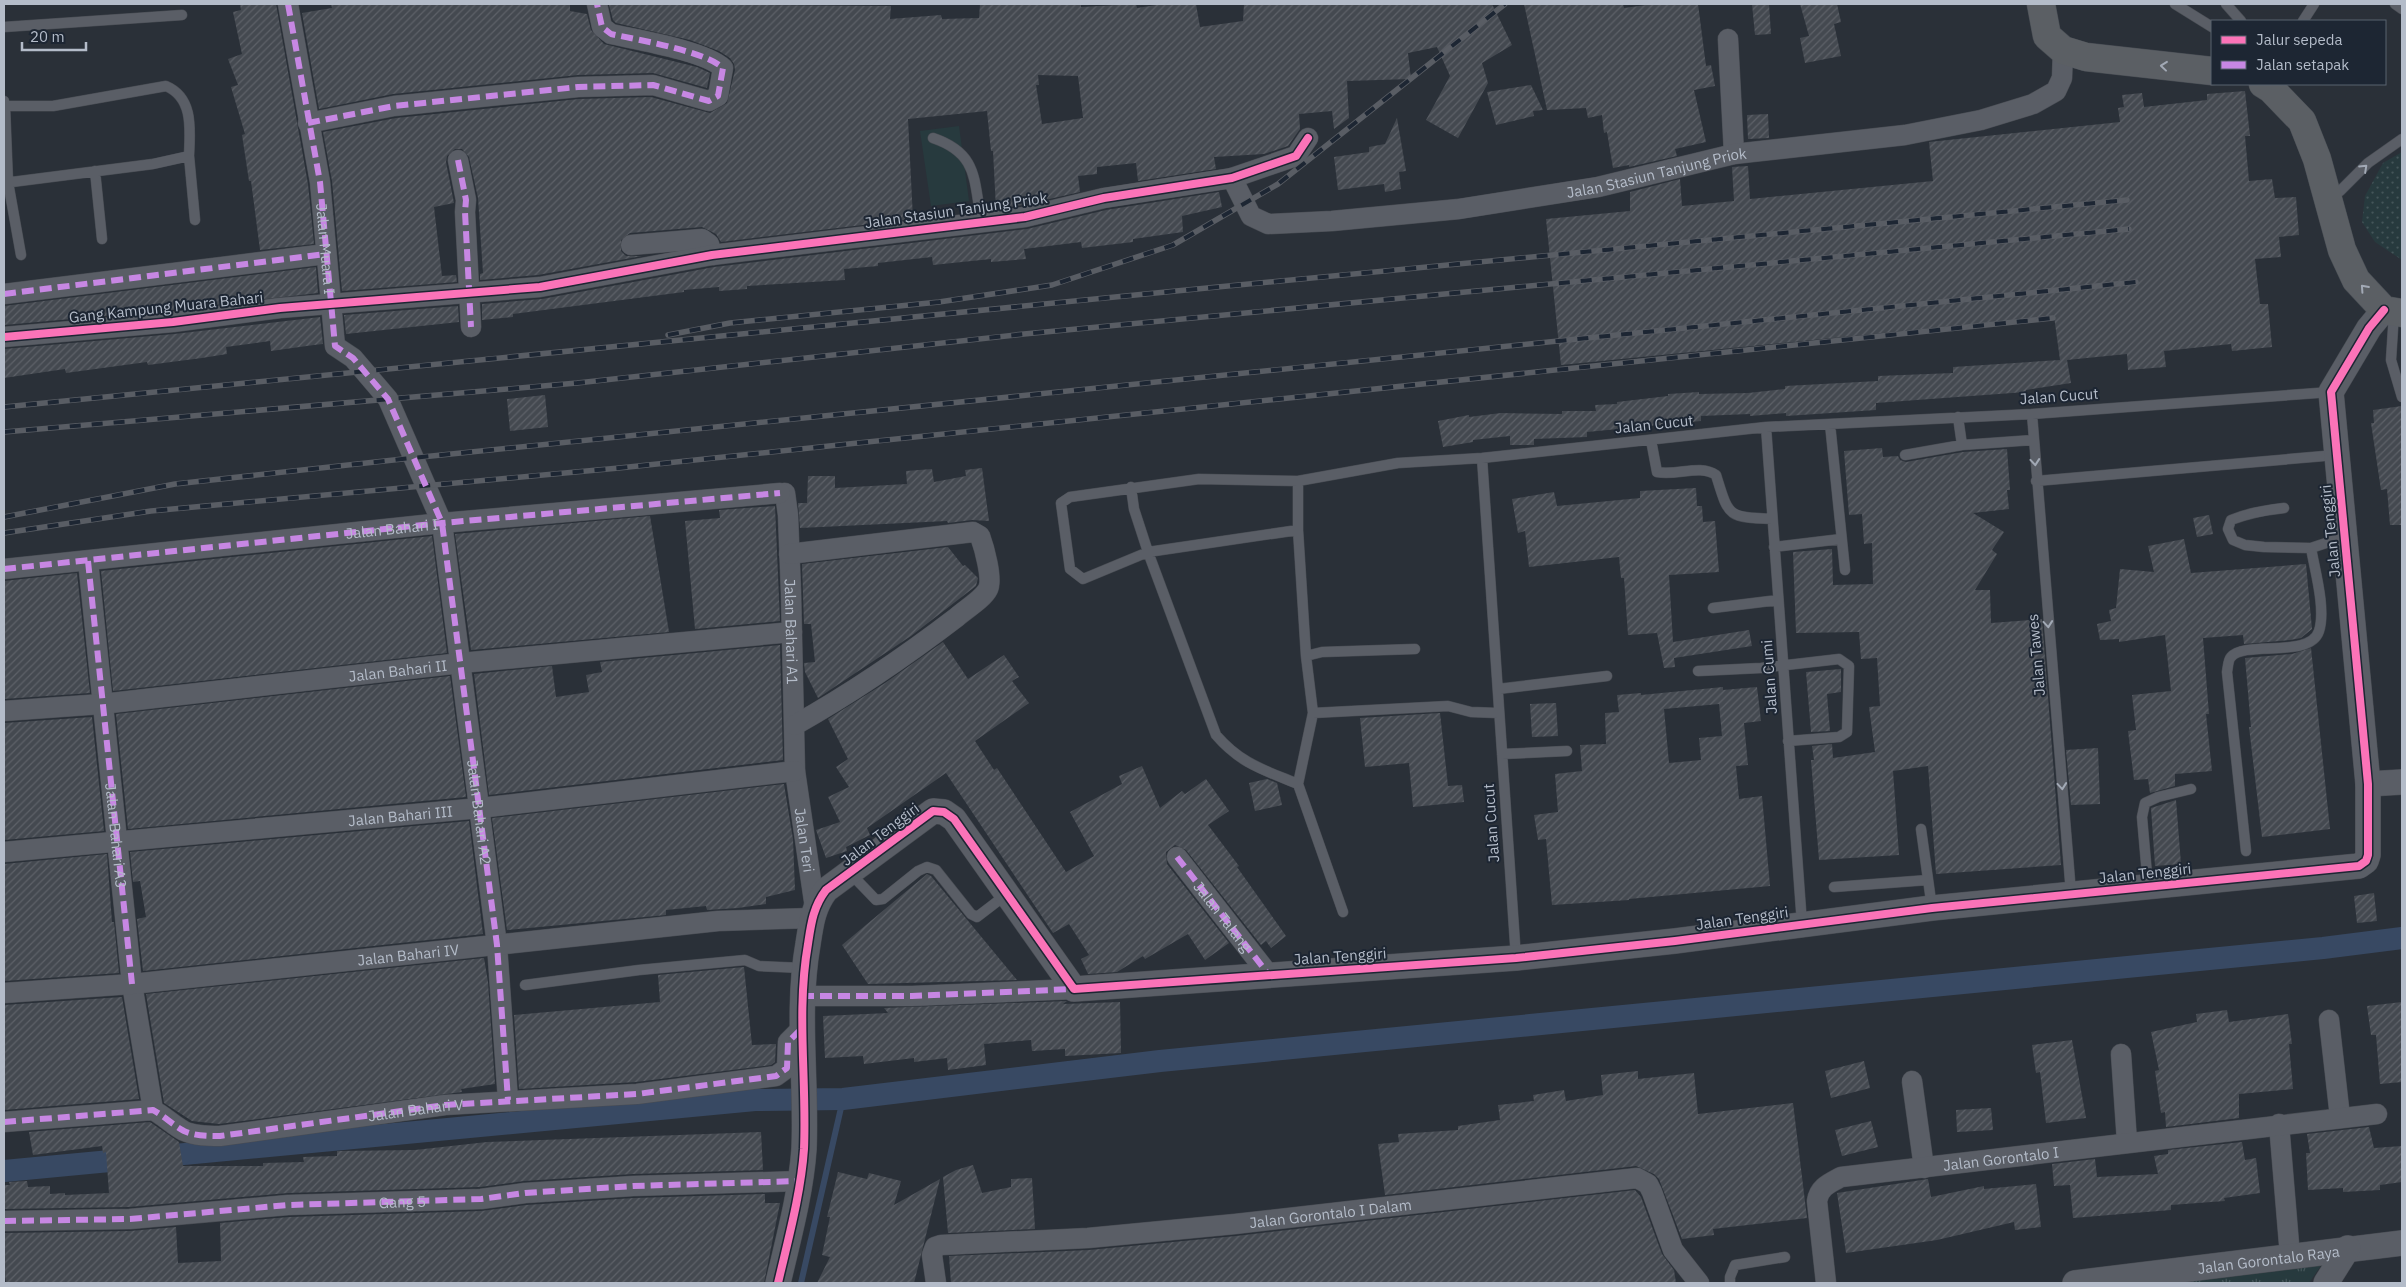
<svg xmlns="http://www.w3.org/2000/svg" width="2406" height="1287" viewBox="0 0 2406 1287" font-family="'IBM Plex Sans',sans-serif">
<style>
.grass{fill:#273a3e}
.park{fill:url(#park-tufts)}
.garden{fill:url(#garden-dots)}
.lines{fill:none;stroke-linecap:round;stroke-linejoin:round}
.stream{stroke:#384963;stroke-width:6}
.canal{stroke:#384963;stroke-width:22}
.building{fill:url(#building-hatch);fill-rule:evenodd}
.service-casing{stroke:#484c53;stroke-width:11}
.minor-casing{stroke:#484c53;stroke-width:21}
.tertiary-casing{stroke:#484c53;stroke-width:26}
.trunk-casing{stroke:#474c53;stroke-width:29}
.service{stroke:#5a5e66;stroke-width:10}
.minor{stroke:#5a5e66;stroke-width:20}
.tertiary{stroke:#5a5e66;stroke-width:25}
.trunk{stroke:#5b5f64;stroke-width:28}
.rail-casing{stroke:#595d64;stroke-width:5.5}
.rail{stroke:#1d2633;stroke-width:4;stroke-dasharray:11;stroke-linecap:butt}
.quiet{stroke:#c787e3;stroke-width:6;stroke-dasharray:12 6;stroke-linecap:butt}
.cycleway-casing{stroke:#1d2633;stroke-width:11}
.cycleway{stroke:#fb73b8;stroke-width:8}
.oneway{stroke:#a2a9b5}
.labels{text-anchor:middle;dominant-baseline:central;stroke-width:4;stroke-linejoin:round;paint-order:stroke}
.street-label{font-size:15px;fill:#b4bcc9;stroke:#1d2633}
</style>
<defs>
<pattern id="park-tufts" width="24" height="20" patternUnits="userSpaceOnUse" patternTransform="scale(1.25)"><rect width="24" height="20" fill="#273a3e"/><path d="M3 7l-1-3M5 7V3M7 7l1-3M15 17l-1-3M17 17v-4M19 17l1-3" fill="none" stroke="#445559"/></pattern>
<pattern id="garden-dots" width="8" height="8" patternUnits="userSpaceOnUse" patternTransform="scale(1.25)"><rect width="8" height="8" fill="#273a3e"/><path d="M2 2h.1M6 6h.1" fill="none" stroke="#445559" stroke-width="1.8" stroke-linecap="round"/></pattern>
<pattern id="building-hatch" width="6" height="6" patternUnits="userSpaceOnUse" patternTransform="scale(1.25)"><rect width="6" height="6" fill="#444950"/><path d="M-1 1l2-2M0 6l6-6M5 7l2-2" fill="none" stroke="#5d6168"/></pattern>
</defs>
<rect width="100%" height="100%" fill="#2a3038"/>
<path class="grass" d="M959,126l10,75 -38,5 -11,-75z"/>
<path class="park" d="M2324,1261l-15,22h-146z"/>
<path class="garden" d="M2402,152v108l-27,-18 -13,-20 3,-26 18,-33z"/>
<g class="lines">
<path class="stream" d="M801,1283l42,-184"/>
<path class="canal" d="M4,1171l751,-71 88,-1 317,-38 1163,-113 79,-10"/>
</g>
<path class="building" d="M240,4h36l32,180 6,60 -54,6 -9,-69h-2l-7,-46 3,-1 -14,-47 7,-2 -10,-26 14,-5 -9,-42 8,-2z
M331,4h239v7l17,3 4,16 13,14 93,23 13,6 -3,15 -54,-15 -75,2 -185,19 -74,15 -17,-96 30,-5z
M620,4l271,2 -1,13 51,-4 1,4 37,-1 1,-14h101v3l55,-3 1,4 26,-4h33l4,23 43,-6 1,-17h248l20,41 -30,18 6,20 -30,55 -32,-18 24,-44 -13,-29 -29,6 3,26 -64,2 2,37 -15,11 -2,-18 -33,3 1,15 -12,17 -24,8 -50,3 2,12 -78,12 -2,-18 -39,4v7l-19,2 2,16 -57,13 -27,4 -3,-58h-2l-4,-40 -79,8 5,100 -192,23 -5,-8 -14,-7 -72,6 -9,7v11l5,5h16l-104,19 -58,5v-6l3,-1 -5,-75 -9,-41 -7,-8h-7l-8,7 -1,6 8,41 -20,4 8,69 14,-1 1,7 -115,9 -10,-110 -9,-49 73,-14 183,-19 72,-2 59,16 17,-10 8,-33 -1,-6 -4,-6 -11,-7 -29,-11 -74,-17 -3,-3 -4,-15zM1038,75l40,1 5,42 -41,6 -6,-39h3z
M1524,4h99l1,4 30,-4h44l8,62 5,-1 4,21 -21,4 12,52 -31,7 2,7 -48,11v-2l-16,3 -6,-36 -3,1 -2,-18 -14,3 -2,-10 -39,2z
M1752,4h17l2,30 -16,1z
M1800,4h37l4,18 -7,2 7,32 -36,7 -5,-25 9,-2z
M1531,85l12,25 -10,1 1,5 -38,9 -9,-33z
M2245,91l5,45h-5l4,45 23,-2 3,19 21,-1 3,38 -20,2 2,20 -26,2 5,45h8l4,43 -40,4 -1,-7 -67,7 2,16 -38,3 -1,-16 -60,6 4,23 -45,7v2l-150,11v7l-90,6v-3l-36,3v-2l-49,2v5l-114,11v5l-53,2v6h-24v-9l-37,4v2l-30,5 -5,-26 31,-6v2l32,-4 61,1v-3h34l-1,-6 22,-1v-2l51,-6v-2l31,-2v2l49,-1 37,-4v-3l93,-5v-5l75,-3v-6l107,-7 -6,-44 -493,49 -15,-146 84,-8v-19l50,-13 2,27 52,-5 -2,-34 16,-1 2,33 183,-18 -4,-39 191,-20 -2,-14 6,-1 -2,-12 20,-2 2,14 63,-7v-6z
M1768,114l1,24 -21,1 -1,-24z
M1397,118l9,53 -7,1 2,17 -16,3 -1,-8 -46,6 -4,-33 35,-5v-5l16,-3z
M1219,192l3,15 -40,9 1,16 -50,7v3l-51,6 -1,-6 -57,7 2,10 -35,3v-3l-58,6 -1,-8 -54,6v3l-34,3 1,11 -98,6v3l-28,2v-4l-35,3v2l-171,22v3l-31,3v-16l60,-5 172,-32 313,-38 79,-19z
M316,267l2,26 -146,17 -168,15v-19z
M458,306l1,16 -113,12 -2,-19z
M320,317l3,27 -9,1 -43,6 -1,-10 -44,6 1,7 -25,4 -54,7 -1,-3 -81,11 -1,-4 -61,9v-29l170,-15z
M545,395l3,32 -38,4 -3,-32z
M2402,406v119h-12l-3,-36 -6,1 -10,-67h3l-1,-13z
M1882,448l1,9 15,-1 2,4 6,2 57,-10 44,-3 3,41h-3l2,19 -36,4 31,19 -12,18 5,4 -22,36h15l1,33 51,-4 19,246 -125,9 -8,-108 -35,5 6,84 -80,5 -8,-100h3l-2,-14 20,-2 1,14 42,-6 -6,-45 11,-1 -3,-48 -16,1 -2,-27 -63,1 -3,-81 39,-3 1,36 40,-1 -1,-41 -8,1 -2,-30 -13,1 -5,-64z
M982,468l7,53 -17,-1 -24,3 -1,-2 -147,7 -2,-25h9l1,-27h27v12l72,-4 -1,-13 26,-2 2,13 32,-6 -1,-6z
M1696,488l1,18h5l1,16 12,-1 4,51 -50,3 4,67 76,-12 3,16 -78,12 1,9 -11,1 -7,-35 -29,2 -4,-57h-3l-2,-21 -90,10 -4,-36 -7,2 -6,-34 42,-7 3,14 83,-8v-7z
M775,506l5,115 -85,8 -10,-108 35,-3 -1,-8z
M2209,515l4,19 -16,3 -4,-19z
M650,516l19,116 -198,18 -16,-116z
M432,536l15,117 -334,38 -12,-120z
M2184,539l7,34 115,-9 6,65 -11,9 -11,2 -46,4 -1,-9 -40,3 6,76h-3l6,57 -37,3v12l-25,7 -2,-14 -14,1 -6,-49 8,-1 -4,-35 39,-4 -6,-56 -46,7v-3l-19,1 -3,-16 14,-3 -2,-11 7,-2 4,-39 34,3 -6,-26z
M948,547l15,19 2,-1 13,13 -2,8 -65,50 -93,62 -13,-26 -1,-9 11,-1 -4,-38h-7l-2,-60z
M77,573l13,120 -86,6v-118z
M943,642l25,37 36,-24 15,22 -7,4 17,22 -54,38 19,29 3,-2 69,104 28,-16 -24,-44 52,-28 -3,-8 23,-10 18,42 22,-17 3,3 21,-15 23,32 -21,14 31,41 -2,1 49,69 -15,12 -5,-7 -5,4 -75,-95 -11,-5 -9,7 1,12 62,79 -24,17 -17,-26 -43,25 -2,-3 -26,16 -29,2 -7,-15 8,-4 -20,-31 -16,9 -107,-160 -79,55 3,7 -24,12 1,4 -21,7 -10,-28 24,-8 -12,-25 21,-10 -13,-20 12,-8 -20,-40 57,-36z
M780,645l3,115 -294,35 -15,-121 78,-8 4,31 33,-5 -3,-17 16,-3 -2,-10z
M2311,648l19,181 -68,8 -13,-110h2l-6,-69 47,-4z
M1841,669v23l-14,2 3,37 -19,1 -5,-60z
M450,676l16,121 -338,32 -12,-115z
M1723,687v3l34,-3 4,34 -17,2 4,42 -12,1 3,33 23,-3 8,90 -141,13v1l-77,5 -6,-66 -8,1 -4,-25 24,-3 -3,-38 27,-3 -2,-26 26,-1 -1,-31 14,-1 -2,-17 24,-2v2zM1719,704l3,32 -23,2 2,22 -32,3 -5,-54z
M1556,703l2,33 -26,1 -2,-33z
M1440,713l8,73 14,-1 2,17 -51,5 -4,-44 -44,4 -5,-49z
M92,717l12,114 -100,9v-117z
M2098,748l2,56 -29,1 -5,-55z
M1267,779l10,4 5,22 -27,6 -6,-28z
M784,784l9,55 2,51 -29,7v7l-28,4 -31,2 -1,-4 -40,4v5l-159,15 -15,-112z
M2176,800l5,64 -26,2 -4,-58z
M469,821l14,113 -340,37 -6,-52 9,-2 -6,-36 -7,1 -3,-30z
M107,854l5,68h2l5,51 -115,8v-117z
M927,874l4,2 86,104 -149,4 -26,-39z
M2374,893l3,28 -20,2 -3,-27z
M484,958l4,24 7,102 -34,5 1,3 -243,32 -27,-3 -28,-18 -18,-109z
M744,967l8,78 24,-1 -1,18 -4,3 -135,17 -117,7 -5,-74 146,-13 -2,-27z
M122,997l17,102 -135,11v-105z
M1067,1001l-4,3 57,-2 1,51 -56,3v-7l-33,2 -1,-11 -47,4 2,21 -38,5 -1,-12 -33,4v-4l-50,6 -1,-8 -38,2 -2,-42 65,-3 -4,-5z
M2402,1002v80l-22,2 -4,-49h-5l-4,-29z
M2227,1010l2,12 59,-8 4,30h-3l4,45 -54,5v24l-73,9 -1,-15 -4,1 -6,-42 4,-1 -8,-38 46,-10 -1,-8z
M2072,1040l14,78 -40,5 -6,-51 -4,1 -4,-28z
M1864,1061l6,27 -39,10 -6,-27z
M1638,1071v8l56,-6 4,41 95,-11 14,115 -94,11 1,6 -32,4 -23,-60 -5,-5 -18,-8 -251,29 -7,-51 21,-2 -1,-8 60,-4v-4l42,-6 -2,-15 36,-4 -1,-6 31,-5 2,11 37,-6 -2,-20z
M1991,1108l2,22 -36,2 -1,-22z
M1871,1121l7,26 -36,9 -7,-26z
M150,1122l29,20 4,24h80v-3l41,-1 -1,-5 34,-1v-5l78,-1 72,-8 274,-10 2,38 -130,4 -109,7 -44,6 -192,6 -159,14 -125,2v-24h6l-1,-3 18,-1 1,6 22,-1v8l15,-1v2l44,-2 -3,-41 -3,1 -1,-7 -69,9 -4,-23z
M2369,1127l5,21 28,-2v36l-22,3v5l-37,2v-4l-35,2 -2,-37h4l-3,-19z
M2242,1142l3,18 11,-2 4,35 -36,5 1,3 -54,4v5l-98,8 -3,-33 -16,1 -2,-22 43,-5 2,18 61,-3 -4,-18 14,-2v-4z
M973,1165l9,28 29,-6v-8l21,-1 3,51 -87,4 -5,-56 13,-7z
M838,1172l29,7 2,-6 32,8 -7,24 46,-26 -26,104h-97l13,-26 -8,-2 8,-38h-3z
M1928,1179l3,18 53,-11v3l52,-5 5,43 -26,3 -1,-8 -77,18 -91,13 -9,-60z
M1635,1190l6,7 21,57 12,16 2,13h-725l-2,-27 140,-6 147,-14z
M765,1194v9h15l-16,80h-758l-2,-15v-35l126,-2 46,-4 2,36 43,-2 -1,-38 69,-6 192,-6 45,-6 108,-7z"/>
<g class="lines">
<g class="service-casing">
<path id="service" d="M2175,4l37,23
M2226,4l15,17
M2395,4l7,5
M2303,21l11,-17
M4,27l178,-12
M4,101l1,5h48l113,-20c28,12 24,44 23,70l-36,8 -149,19
M5,106l3,76 13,73
M933,138c47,16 40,44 49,85
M189,156l6,64
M95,171l7,68
M2330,196l10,-5 28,-28 34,-24
M2394,313l-3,47 11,37
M2032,414l39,479
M1958,417l4,28
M1830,424l15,146
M1766,427l36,497
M1651,440l6,32c20,4 43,-8 59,3 13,42 11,42 56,44
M1905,455l57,-10 71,-5
M1482,458l34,500
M1298,481v49l8,126 7,57 135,-7 23,6 27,1
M2036,481l300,-26
M1131,487l3,22 14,43 68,183c25,29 48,35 82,49l45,128
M1298,530l-150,22 -65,27 -13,-10 -9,-66 9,-6 129,-18 99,2 100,-18 84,-5 284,-31 266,-13 299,-22
M1774,547l67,-8
M2311,548l33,-11
M1713,608l65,-8
M1306,656l16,-4 93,-3
M1698,671l63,-3 78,-9 10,7 -2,66 -8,5 -51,4
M1498,689l109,-13
M1502,754l65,-3
M1298,784l15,-71
M1921,829l11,79
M2246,851l-19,-179c1,-5 1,-12 4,-15 14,-17 79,2 88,-26 7,-22 -4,-60 -8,-83l-47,-1 -19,-2 -12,-5 -5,-11 3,-9c17,-7 35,-10 53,-12
M851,874l25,26 7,-1 35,-28 9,-4 9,3 35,44 6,3 30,-23
M2148,886l-6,-69 3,-14 13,-6 33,-8
M1834,887l94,-7
M525,985l114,-15 106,-10 14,6 44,2
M1730,1283v-6l5,-12 50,-8"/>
</g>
<g class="minor-casing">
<g id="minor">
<path id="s1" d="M288,4l32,178 15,164 18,12 35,41 54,124 55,422 11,155"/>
<path d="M1728,39l6,115"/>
<path d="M308,123l86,-17 184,-19 75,-2 56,16 9,-5 5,-28c-18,-17 -85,-28 -112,-34l-9,-7 -5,-23"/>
<path d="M458,160l8,40 -1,12 6,115"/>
<path id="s2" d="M1232,178l19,38 17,8 64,-3 127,-12 139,-22 136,-33 171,-19 76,-15 52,-16 23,-13 6,-13 1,-28"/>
<path d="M631,245l71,-6 7,5 3,11"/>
<path d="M4,294l322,-40"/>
<path d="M4,337l169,-15 107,-14 260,-21 172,-32 313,-38 79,-19 128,-20 64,-22 12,-18"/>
<path id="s3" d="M785,493l3,22 3,78 4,178 20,137"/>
<path d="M789,554l184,-22 7,4c4,11 13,43 8,53 -5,10 -22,20 -31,28 -51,39 -105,76 -162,108"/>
<path d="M88,561l44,423 21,126"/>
<path id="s4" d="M4,569l438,-46 338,-30"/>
<path id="s5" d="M4,711l98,-7 359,-41 331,-31"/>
<path id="s6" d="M4,852l476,-44 315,-37"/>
<path d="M1177,857l92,118"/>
<path id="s7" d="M4,993l128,-9 586,-63 94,-3"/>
<path d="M802,996h110l162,-7"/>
<path d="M2329,1020l11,97"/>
<path d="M2121,1054l6,88"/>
<path d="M1912,1081l12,87"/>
<path id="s8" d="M4,1122l149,-12c11,6 20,15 31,21 11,5 24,5 36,5l225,-31 192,-11 139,-18 11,-8 1,-26 14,-14"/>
<path d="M2279,1124l11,132"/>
<path id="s9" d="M4,1221l126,-2 158,-14 193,-6 44,-6 108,-7 167,-5"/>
<path id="s10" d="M936,1283l-4,-28 3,-8 6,-2 147,-7 147,-14 402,-46 11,6 4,8 21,58 26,33"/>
<path id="s11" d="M1826,1283l-9,-82c2,-14 13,-18 24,-24l536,-63"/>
</g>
</g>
<g class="tertiary-casing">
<g id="tertiary">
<path d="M2368,784l34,-2"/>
<path d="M778,1283c10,-43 23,-90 26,-134 3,-69 -8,-137 4,-205 3,-20 5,-37 18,-54l107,-79 11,1 10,7 120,170 442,-31 159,-17 257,-33 427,-42 7,-5 2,-6v-71l-37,-392 38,-64 15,-18"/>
<path id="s12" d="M2075,1283l327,-40"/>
<path d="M2326,1283l22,-35"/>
</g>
</g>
<g class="trunk-casing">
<path id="trunk" d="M2041,4l6,32 16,14 23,7 126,14
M2263,84l8,5 31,32 15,38 25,91 14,30 28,30 18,3"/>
</g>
<use href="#service" class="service"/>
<use href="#minor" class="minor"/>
<use href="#tertiary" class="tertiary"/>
<use href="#trunk" class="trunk"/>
<g class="rail-casing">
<path id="rail" d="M668,335l62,-12 209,-21 113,-17 121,-40 105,-61 227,-180
M4,407l1172,-116 951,-91
M4,432l573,-49 447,-49 1105,-105
M4,517l171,-33 237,-26 1724,-176
M4,533l147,-22 468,-43 1434,-150"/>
</g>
<use href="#rail" class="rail"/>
<g class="quiet">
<path d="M288,4l32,178 15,164 18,12 35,41 54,124 55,422 11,155"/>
<path d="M308,123l86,-17 184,-19 75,-2 56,16 9,-5 5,-28c-18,-17 -85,-28 -112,-34l-9,-7 -5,-23"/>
<path d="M458,160l8,40 -1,12 6,115"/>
<path d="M4,294l322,-40"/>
<path id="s13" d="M88,561l44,423"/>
<path d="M4,569l438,-46 338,-30"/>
<path id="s14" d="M1177,857l92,118"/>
<path d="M802,996h110l162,-7"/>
<path d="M4,1122l149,-12c11,6 20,15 31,21 11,5 24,5 36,5l225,-31 192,-11 139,-18 11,-8 1,-26 14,-14"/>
<path d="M4,1221l126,-2 158,-14 193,-6 44,-6 108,-7 167,-5"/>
</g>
<g class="cycleway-casing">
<path id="cycleway" d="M4,337l169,-15 107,-14 260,-21 172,-32 313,-38 79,-19 128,-20 64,-22 12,-18
M778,1283c10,-43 23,-90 26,-134 3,-69 -8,-137 4,-205 3,-20 5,-37 18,-54l107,-79 11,1 10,7 120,170 442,-31 159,-17 257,-33 427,-42 7,-5 2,-6v-71l-37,-392 38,-64 15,-18"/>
</g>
<use href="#cycleway" class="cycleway"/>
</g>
<defs><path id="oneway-chevron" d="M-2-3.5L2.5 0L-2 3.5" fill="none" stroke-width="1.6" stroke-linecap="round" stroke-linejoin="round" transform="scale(1.25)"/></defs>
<g class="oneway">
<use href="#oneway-chevron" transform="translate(2164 66) rotate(-174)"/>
<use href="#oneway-chevron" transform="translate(2364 168) rotate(-43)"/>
<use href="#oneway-chevron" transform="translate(2364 288) rotate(-132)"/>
<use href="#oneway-chevron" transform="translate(2035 462) rotate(85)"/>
<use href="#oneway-chevron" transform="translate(2048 624) rotate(85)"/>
<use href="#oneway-chevron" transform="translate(2062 786) rotate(85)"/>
</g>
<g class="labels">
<g class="street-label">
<text stroke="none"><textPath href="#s2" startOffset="454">Jalan Stasiun Tanjung Priok</textPath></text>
<text transform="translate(956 210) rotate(-8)">Jalan Stasiun Tanjung Priok</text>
<text stroke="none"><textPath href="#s1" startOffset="248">Jalan Muara I</textPath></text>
<text transform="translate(166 307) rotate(-6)">Gang Kampung Muara Bahari</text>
<text transform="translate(2059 396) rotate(-4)">Jalan Cucut</text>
<text transform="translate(1654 424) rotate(-6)">Jalan Cucut</text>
<text stroke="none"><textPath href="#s4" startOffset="390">Jalan Bahari I</textPath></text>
<text transform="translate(2330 531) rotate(-96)">Jalan Tenggiri</text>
<text stroke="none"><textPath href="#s3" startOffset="139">Jalan Bahari A1</textPath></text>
<text transform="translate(2036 655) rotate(-95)">Jalan Tawes</text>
<text stroke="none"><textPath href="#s5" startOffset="396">Jalan Bahari II</textPath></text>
<text transform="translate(1769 677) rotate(-94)">Jalan Cumi</text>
<text stroke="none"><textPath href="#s1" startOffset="848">Jalan Bahari A2</textPath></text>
<text stroke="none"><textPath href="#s6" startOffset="398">Jalan Bahari III</textPath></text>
<text transform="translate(1491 823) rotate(-94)">Jalan Cucut</text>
<text transform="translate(880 834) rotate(-37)">Jalan Tenggiri</text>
<text stroke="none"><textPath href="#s13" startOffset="276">Jalan Bahari A3</textPath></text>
<text stroke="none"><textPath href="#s3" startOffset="348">Jalan Teri</textPath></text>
<text transform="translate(2145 873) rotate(-6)">Jalan Tenggiri</text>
<text stroke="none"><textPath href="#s14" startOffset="75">Jalan Talang</textPath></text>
<text transform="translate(1742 918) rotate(-8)">Jalan Tenggiri</text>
<text stroke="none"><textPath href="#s7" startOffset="406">Jalan Bahari IV</textPath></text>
<text transform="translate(1340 956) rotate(-4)">Jalan Tenggiri</text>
<text stroke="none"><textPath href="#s8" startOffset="421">Jalan Bahari V</textPath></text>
<text stroke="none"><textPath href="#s11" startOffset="279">Jalan Gorontalo I</textPath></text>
<text stroke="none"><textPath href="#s9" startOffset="399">Gang 5</textPath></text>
<text stroke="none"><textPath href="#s10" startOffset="434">Jalan Gorontalo I Dalam</textPath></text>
<text stroke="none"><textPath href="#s12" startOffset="195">Jalan Gorontalo Raya</textPath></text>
</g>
</g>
<rect width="2406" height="1287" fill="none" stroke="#b4bcc9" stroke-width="10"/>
<rect x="2211" y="20" width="175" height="65" fill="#1d2633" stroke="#59626f"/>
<rect x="2221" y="36" width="25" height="8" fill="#fb73b8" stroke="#59626f"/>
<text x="2256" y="45" font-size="15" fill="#b4bcc9">Jalur sepeda</text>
<rect x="2221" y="61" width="25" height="8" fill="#c787e3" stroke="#59626f"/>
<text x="2256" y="70" font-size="15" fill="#b4bcc9">Jalan setapak</text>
<path d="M22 42v8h64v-8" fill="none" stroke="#b4bcc9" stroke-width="2.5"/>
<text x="30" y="42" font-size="15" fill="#b4bcc9" stroke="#1d2633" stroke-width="4" paint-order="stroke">20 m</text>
</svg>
